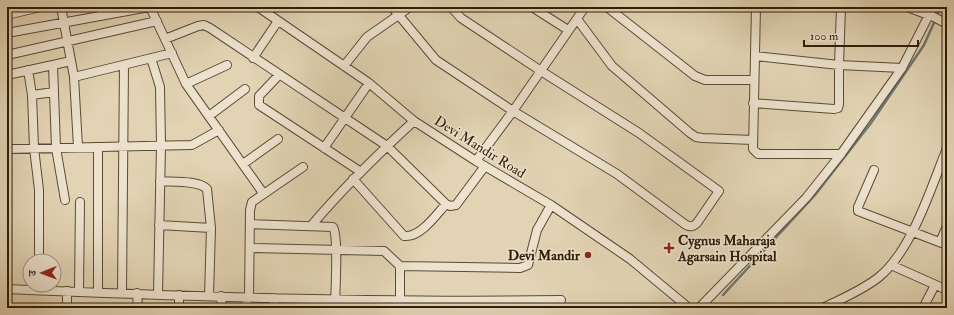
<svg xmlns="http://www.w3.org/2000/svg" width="954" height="315" viewBox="0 0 954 315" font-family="'IM FELL Double Pica','Noto Serif Devanagari',serif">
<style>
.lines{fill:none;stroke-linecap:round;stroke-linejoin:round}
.stream{stroke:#6f7772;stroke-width:2.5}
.minor-casing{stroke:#5c4a34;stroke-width:10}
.minor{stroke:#ece2ce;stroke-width:8}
.poi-dot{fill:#8f2418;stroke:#ece2ce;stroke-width:1.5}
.labels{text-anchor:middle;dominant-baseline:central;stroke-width:3;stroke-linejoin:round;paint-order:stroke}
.street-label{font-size:14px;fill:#2f1c09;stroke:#ece2ce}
.poi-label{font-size:14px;font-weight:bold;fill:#2f1c09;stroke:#ece2ce;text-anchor:start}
</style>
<rect width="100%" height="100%" fill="#e1d3b3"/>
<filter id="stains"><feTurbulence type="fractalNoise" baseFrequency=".005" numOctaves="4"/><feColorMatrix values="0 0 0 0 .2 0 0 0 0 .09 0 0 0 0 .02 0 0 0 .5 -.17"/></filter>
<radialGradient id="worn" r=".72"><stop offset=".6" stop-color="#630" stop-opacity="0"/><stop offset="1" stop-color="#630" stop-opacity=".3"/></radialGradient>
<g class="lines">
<path class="stream" d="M723,295l92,-100 56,-72 53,-78 17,-38"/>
<g class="minor-casing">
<path id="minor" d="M61,7l13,70 4,70
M150,7l36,77 77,109
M258,7l111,76 45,38 62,40 75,44 79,54 59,49
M392,7l44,53 77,51 104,63 69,51c5,2 7,2 11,-2l22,-32 -80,-58 -98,-62 -80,-53 -10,-11
M532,7l36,23
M607,7l88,69 10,4h49
M756,7l-3,142 5,5h83
M907,7l27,10 13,7
M7,15l33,-8
M577,19l35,47 78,67 6,4 6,1 51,2
M7,33l142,-26
M165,39l33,-13 6,-1 6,3 177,118 59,58 4,2 6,-1 29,-39
M7,55l150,-34
M755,56l84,9 63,3
M151,58l9,29 1,58 -3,149
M253,58l25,-37
M53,65l3,83 9,52
M344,66l23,-29 43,-30
M28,70l4,25 2,53 5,42v71
M7,75l64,-14
M279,75l-20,21v9l102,67
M74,77l98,-24
M186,84l41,-19
M32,95l22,-3
M753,103l81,6 4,-1 1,-4v-39l2,-58
M209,116l36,-27
M98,147v145
M324,148l45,-65
M7,149l185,-4 27,-15
M476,161l37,-50 72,-104
M243,164l35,-25
M874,170l-16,37v4l89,34
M353,179l51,57c16,2 32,-21 42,-32
M160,181c12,1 39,-1 47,8l4,39 -2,68
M250,224l83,3c6,10 2,66 2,81
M159,225l52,3
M311,226c32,-38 67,-72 103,-105
M940,242l7,-16
M250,248l134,3 16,15 120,2 8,-3 9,-35 14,-25
M891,265l56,25
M400,266v42
M7,289c184,8 369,14 554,11
M79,291l1,-89
M122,293l2,-228
M137,293l1,15
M179,295v13
M221,296l1,12
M247,297v11
M249,297l1,-87 2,-8 51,-35
M274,298v10
M67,308v-17
M699,308l107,-110 35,-44 61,-86 31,-61
M823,308c18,-9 40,-18 56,-31 33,-27 52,-89 68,-129
M923,308l12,-23"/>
</g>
<use href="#minor" class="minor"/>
</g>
<g class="poi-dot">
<path d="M667 242h4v4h4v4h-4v4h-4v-4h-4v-4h4z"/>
<circle cx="588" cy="255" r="4"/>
</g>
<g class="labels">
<g class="street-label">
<text transform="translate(480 147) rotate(32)">Devi Mandir Road</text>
</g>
<g class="poi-label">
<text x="678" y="240">Cygnus Maharaja<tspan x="678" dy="16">Agarsain Hospital</tspan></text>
<text x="580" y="255" text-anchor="end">Devi Mandir</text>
</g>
</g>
<rect width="954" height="315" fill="none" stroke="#e1d3b3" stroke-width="24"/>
<rect x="8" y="8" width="938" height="299" fill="none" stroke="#2f1c09" stroke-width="2"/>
<rect x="12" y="12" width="930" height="291" fill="none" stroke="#2f1c09"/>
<g transform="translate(42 273) rotate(269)"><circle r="19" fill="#ece2ce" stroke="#a0937f"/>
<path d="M0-3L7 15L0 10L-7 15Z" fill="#8f2418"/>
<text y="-6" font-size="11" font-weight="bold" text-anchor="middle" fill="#2f1c09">उ</text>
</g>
<path d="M804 40v6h114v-6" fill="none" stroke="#2f1c09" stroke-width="2"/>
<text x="810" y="40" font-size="12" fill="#2f1c09" stroke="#ece2ce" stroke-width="3" paint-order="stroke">100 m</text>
<rect width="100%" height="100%" filter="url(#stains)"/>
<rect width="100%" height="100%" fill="url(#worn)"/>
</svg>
